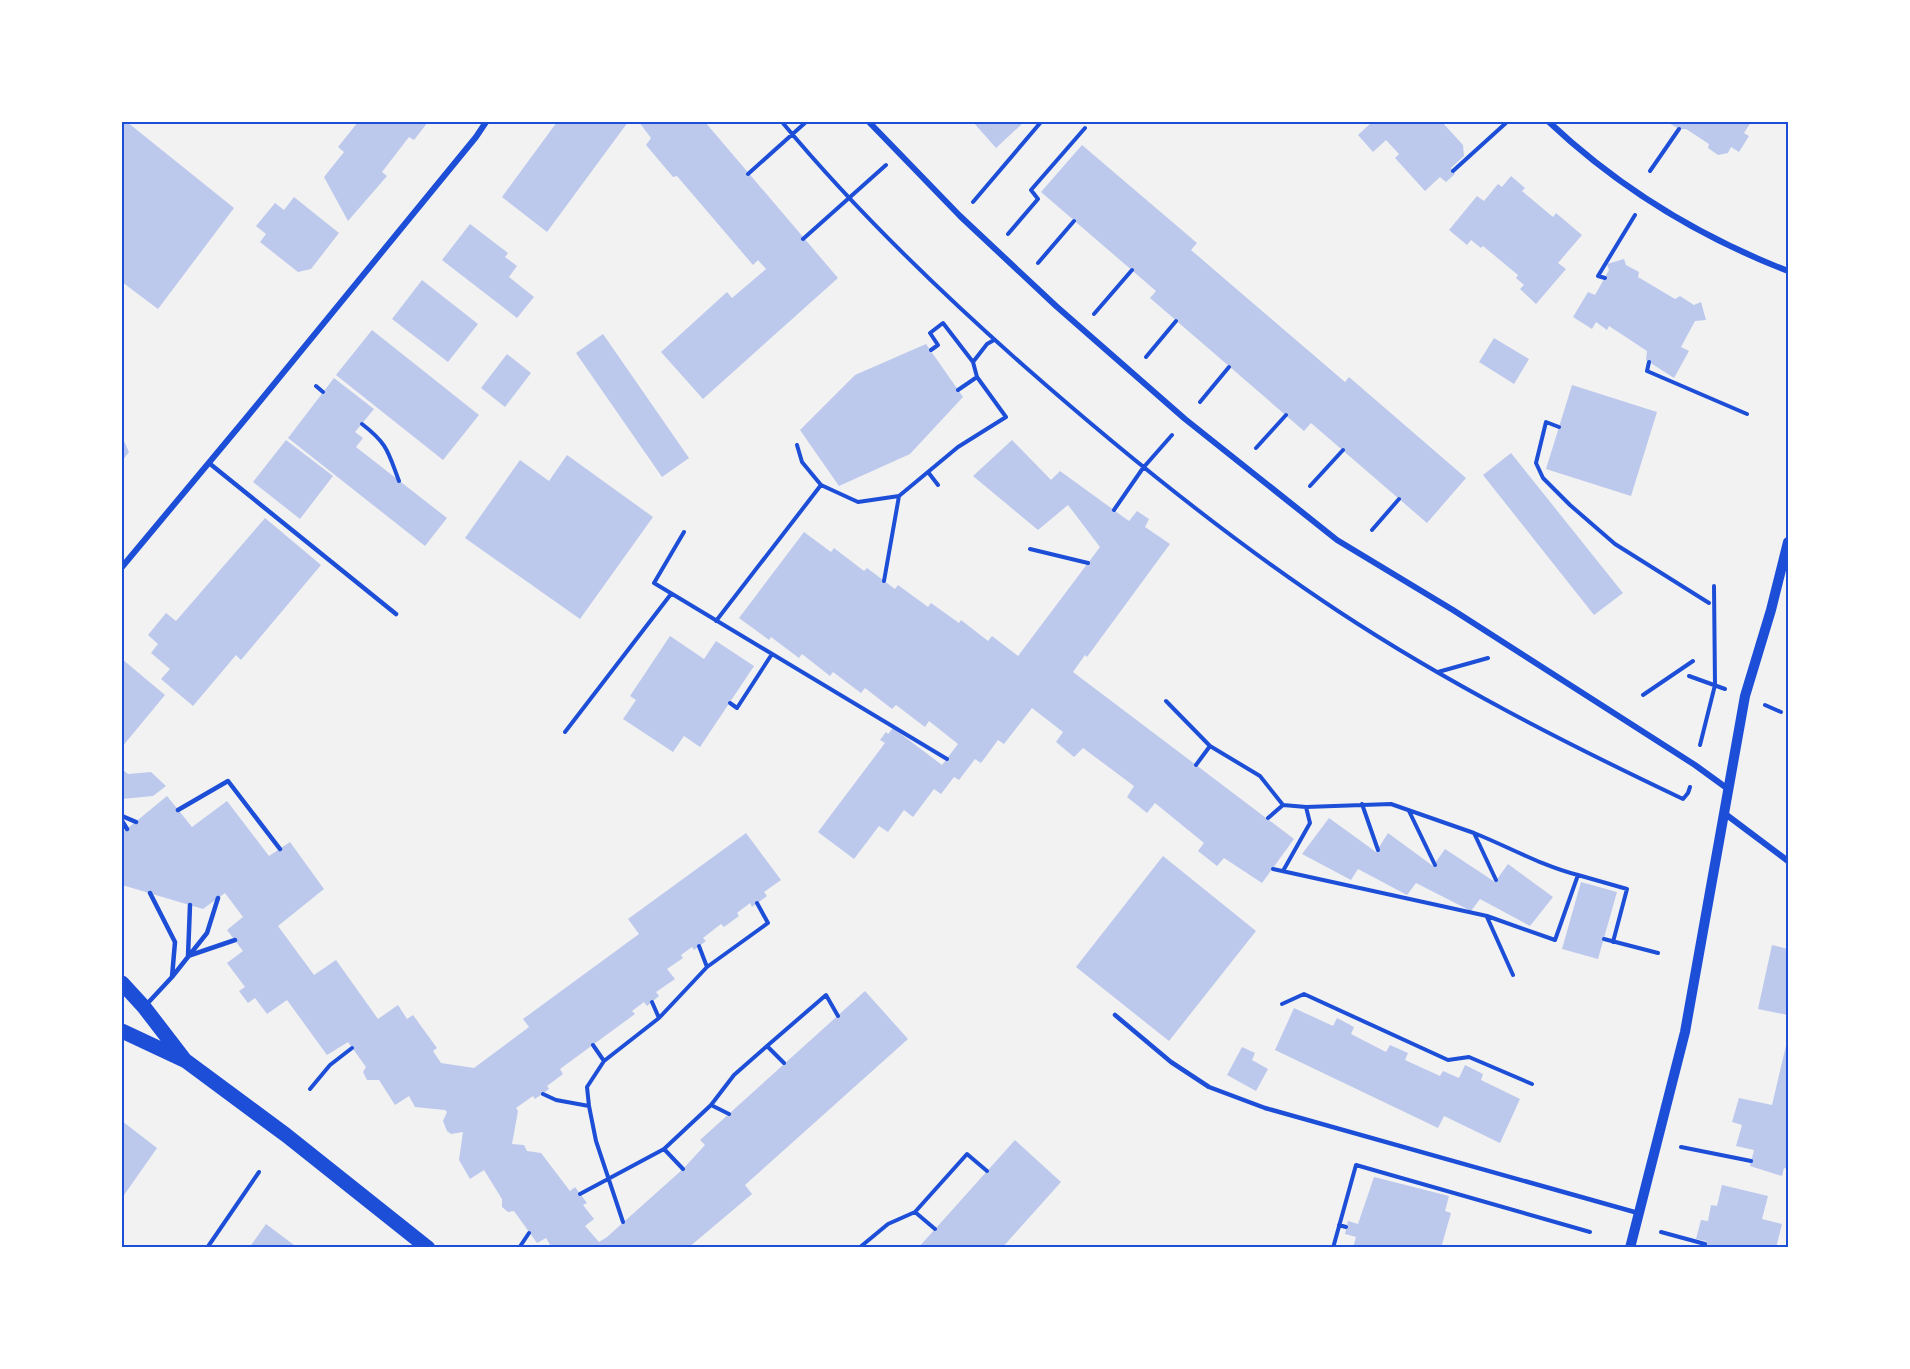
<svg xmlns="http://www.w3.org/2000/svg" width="1910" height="1369" viewBox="0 0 1910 1369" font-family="Poppins,sans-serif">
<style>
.building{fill:#bdc9ec}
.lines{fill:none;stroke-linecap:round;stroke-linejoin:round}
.path{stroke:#1d4ed8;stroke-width:4}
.service{stroke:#1d4ed8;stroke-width:4.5}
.minor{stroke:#1d4ed8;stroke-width:6}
.tertiary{stroke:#1d4ed8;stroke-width:10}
.primary{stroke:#1d4ed8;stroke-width:15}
.neatline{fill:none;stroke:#1d4ed8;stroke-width:2}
</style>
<rect width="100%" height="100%" fill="#f2f2f2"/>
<path class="building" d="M122,122h5l107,86 -76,101 -36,-27z
M358,122h70l-14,18 -5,-3 -27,35 5,4 -39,45 -24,-44 20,-25 -6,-5z
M557,122h71l-81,110 -45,-35z
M639,122h66l133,156 -135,121 -42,-47 66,-60 5,6 34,-29 -8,-9 -5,5 -76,-89 -4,1 -27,-32 5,-7z
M973,122h51l-28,26z
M1370,122h72l21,23 1,11 -13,12 4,6 -9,8 -6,-5 -15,14 -30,-33 4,-4 -13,-14 -13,12 -15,-17 13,-12z
M1667,122h84l-7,11 5,3 -10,16 -8,-5 -3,6 -10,2 -10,-7 1,-4 -23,-15h-7z
M1082,145l115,98 -6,7 154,132 4,-5 117,101 -39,45 -116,-100 -7,8 -154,-133 6,-7 -115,-99z
M1511,176l14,12 -3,3 31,26 3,-4 26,22 -24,28 8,6 -30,35 -16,-15 4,-4 -8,-7 2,-3 -35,-29 -2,2 -10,-8 -4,5 -18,-15 28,-34 7,5 14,-17 4,3z
M294,197l45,36 -28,36 -13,3 -38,-30 6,-8 -10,-8 19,-23 9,7z
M470,224l38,29 -3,4 12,9 -8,11 25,20 -17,21 -75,-58z
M1624,259l2,6 13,7 -1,5 37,22 5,-3 14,9 7,-3 5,18 -11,1 -14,26 8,4 -15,27 -28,-18 1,-9 -38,-25 -2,4 -11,-8 -4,7 -19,-12 15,-25 7,3 14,-25 -2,-6z
M422,280l56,44 -30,38 -56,-43z
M372,330l107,85 -36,45 -107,-85z
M603,334l86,124 -27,19 -86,-124z
M1494,338l35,21 -15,25 -35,-22z
M926,344l37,53 -53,57 -71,32 -39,-56 55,-55z
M507,354l24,19 -26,34 -24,-19z
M334,378l40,31 -19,23 8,6 -7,9 91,71 -22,28 -137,-108z
M1572,385l85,27 -26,84 -85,-27z
M122,437l7,15 -7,9z
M286,440l47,36 -33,43 -47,-37z
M1012,440l39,40 9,-9 69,50 8,-10 12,8 -4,8 25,17 -83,113 -2,-2 -12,17 221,167 -32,44 -38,-25 -7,8 -19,-15 6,-8 -49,-40 -8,10 -20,-16 7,-11 -51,-38 -9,9 -18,-15 7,-10 -31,-24 -28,36 -6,-4 -17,23 -6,-4 -16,21 -5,-3 -13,17 -7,-5 -21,28 -9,-7 -16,22 -9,-6 -25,33 -36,-27 67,-89 -5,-3 6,-8 2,2 5,-6 49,37 16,-21 -29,-23 -4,6 -29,-22 -4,4 -27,-21 -4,5 -28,-21 -3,4 -28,-22 -3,4 -28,-21 -2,3 -30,-22 65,-86 27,20 3,-4 30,23 3,-3 28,21 3,-4 30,22 3,-4 28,20 2,-3 27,21 4,-5 26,20 82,-109 -32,-42 -30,25 -65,-54z
M1511,453l112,140 -29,22 -111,-140z
M567,455l86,62 -73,102 -115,-81 55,-78 29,21z
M265,518l56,47 -80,95 -5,-5 -43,51 -32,-27 9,-10 -19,-16 7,-9 -10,-9 18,-22 10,8z
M670,636l34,23 12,-18 38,25 -54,81 -16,-11 -11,16 -50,-33 13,-19 -6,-4z
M122,659l43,36 -43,52z
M122,769l6,5 23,-2 15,14 -13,10 -31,3z
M167,796l25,31 35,-26 42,55 21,-14 34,47 -46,37 36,49 22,-15 42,59 20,-14 9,14 6,-4 24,33 -4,3 8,12 33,5 55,-41 -6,-8 116,-85 -11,-15 118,-86 35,47 -17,12 3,4 -15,11 -2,-4 -13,10 2,3 -15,11 -3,-3 -18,14 3,3 -12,9 -2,-3 -11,8 2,3 -16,11 8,10 -19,13 3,4 -12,10 -3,-4 -12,9 3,3 -75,55 3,5 -16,12 2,3 -14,10 -2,-3 -17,12 2,3 -6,33 12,1 3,6 14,2 29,38 5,-4 12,16 -4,2 11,14 -9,7 14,16 8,-5 76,-68 22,-24 -5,-5 165,-149 43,48 -163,146 7,9 -64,54h-136l-6,-10 -9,5 -23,-32 -6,1 -6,-5v-8l-18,-29 -14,9 -11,-19 4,-28 -12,2 -4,-3 -4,-10 4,-9 -2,-2 -30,-3 -6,-11 -14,9 -16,-25h-12l-4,-8 3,-5 -18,-25 -21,13 -40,-55 -20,14 -12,-16 -7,5 -9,-12 6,-4 -18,-24 16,-12 -16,-21 16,-13 -18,-24 -22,16 -81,-24v-52z
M1329,818l47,34 12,-19 45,33 12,-17 50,33 13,-18 45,33 -23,29 -50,-27 -9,12 -55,-28 -9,12 -49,-26 -7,11 -49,-26z
M1163,856l93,75 -87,110 -93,-74z
M1581,882l36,10 -19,67 -36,-10z
M1772,945l16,4v66l-30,-6z
M1294,1008l39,18 4,-8 17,9 -3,7 35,18 4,-7 18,8 -3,7 35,16 3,-5 16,7 6,-13 18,9 -2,6 39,19 -20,44 -56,-27 -6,12 -163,-78z
M1788,1037v132l-4,-1 -2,8 -32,-10 4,-16 -18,-4 6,-21 -10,-3 7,-24 33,7z
M1242,1047l13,6 -3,7 16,9 -12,22 -29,-16z
M122,1121l35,27 -35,50z
M1015,1140l46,42 -59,66h-84z
M1374,1177l75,19 -4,15 6,2 -10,35h-88l3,-11 -11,-3 3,-13 10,3z
M1722,1185l46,11 -6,23 20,5 -6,24h-68l-3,-1 1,-6 -10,-2 5,-19 7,1 3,-16 6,1z
M266,1224l32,24h-49z"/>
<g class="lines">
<path class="path" d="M782,122c73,88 155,167 241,243 100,88 203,172 315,246 109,72 227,132 345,188l5,-6 2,-6
M1453,171l54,-49
M1650,171l29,-42
M748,174l58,-52
M973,202l68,-80
M1008,234l30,-35 -7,-9 54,-62
M803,239l83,-74
M1038,263l36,-42
M1605,278l-7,-2 37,-61
M1094,314l38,-44
M931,350l7,-5 -8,-12 13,-10 30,39 4,15
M1146,357l30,-36
M973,362l14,-18 7,-4
M1649,362l-2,9 100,43
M316,386l7,6
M1200,402l29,-35
M362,424c26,20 26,28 37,57
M1559,427l-13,-5 -10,41 7,15 27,27 45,39 94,59
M797,445l5,17 19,23 37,17 41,-6 59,-49 48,-30 -29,-40 -19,13
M1256,448l30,-33
M928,472l10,13
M1310,486l33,-36
M1114,510l29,-42 29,-33
M1372,530l27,-31
M684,532l-30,51 293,176
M1030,549l58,14
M884,581l15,-85
M716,621l105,-136
M1438,672l50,-14
M1689,676l36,13
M1643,695l50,-34
M1166,701l44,45 50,30 23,29 23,2 85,-3 83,29 22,47
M730,703l7,5 35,-54
M1765,705l16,7
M565,732l106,-138
M1700,745l15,-60 -1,-99
M1196,765l14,-19
M1362,804l16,46
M1409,811l26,54
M1268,818l15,-13
M1474,833c35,14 68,33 104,42
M1273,869l214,47 68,24 23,-65 49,14 -14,53
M1283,871l27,-48 -4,-16
M1487,917l26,58
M1604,939l54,14
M707,967l61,-44 -11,-20
M1282,1004l22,-10 144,66 21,-3 63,27
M659,1018l48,-51 -8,-21
M767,1046l59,-51 12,21
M604,1061l55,-43 -7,-16
M310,1089l20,-24 22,-17
M543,1094l13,6 33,6 7,35 27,81
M711,1105l23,-30 33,-29 17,17
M589,1106l-2,-19 17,-26 -11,-16
M1681,1147l70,14
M664,1149l47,-44 18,9
M580,1194l84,-45 19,20
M915,1212l52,-58 20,17
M1339,1225l7,2
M1661,1232l44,12
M207,1248l52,-76
M519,1248l10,-15
M859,1248l29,-24 27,-12 20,17
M1333,1248l23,-83 234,67"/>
<path class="service" d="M209,463l187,151
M178,810l50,-29 52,68
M122,816l14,6
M122,821l5,8
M190,905l-2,51 47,-16
M172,977l35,-44 11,-35
M146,1005l26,-28 3,-35 -25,-49
M1115,1015l56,47 38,25 56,21 373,105"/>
<path class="minor" d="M869,122l91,94 96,90 129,113 152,121 116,70 242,155 33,24
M1549,122c69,65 151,115 239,149
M122,567l125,-150 229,-280 10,-15
M1724,813l64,48"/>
<path class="tertiary" d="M1630,1248l55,-216 60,-336 26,-86 17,-68"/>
<path class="primary" d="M122,983l22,24 40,52
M122,1031l64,30 100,74 142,113"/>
</g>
<rect width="1910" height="1369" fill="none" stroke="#ffffff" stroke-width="246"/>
<rect x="123" y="123" width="1664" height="1123" class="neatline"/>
</svg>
